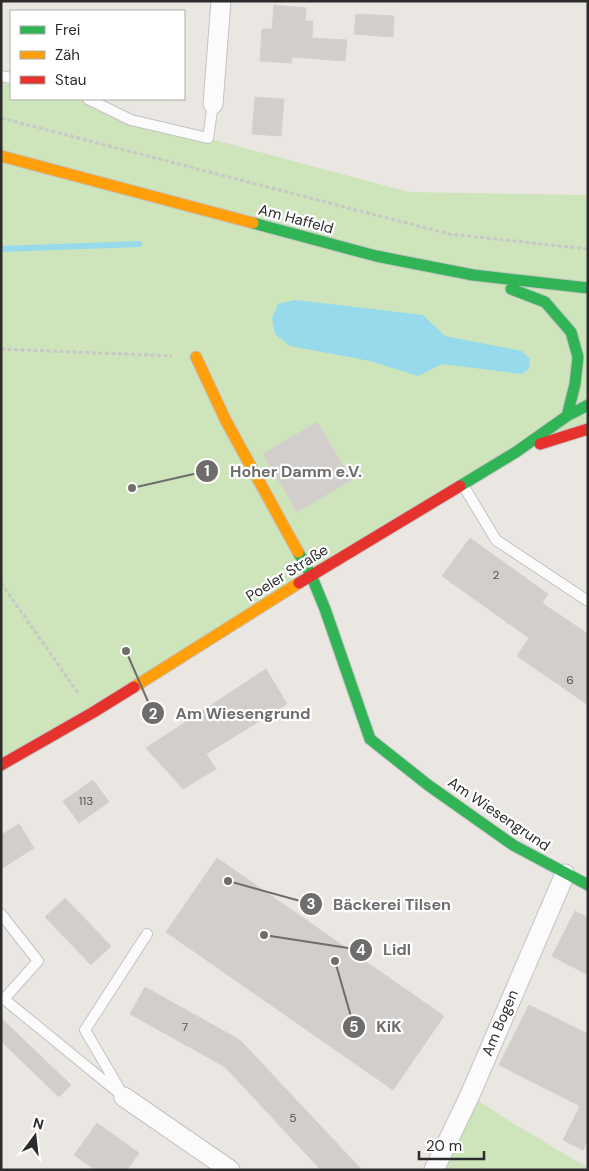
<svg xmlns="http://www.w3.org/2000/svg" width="589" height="1171" viewBox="0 0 589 1171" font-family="'DM Sans',sans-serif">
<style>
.green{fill:#cee5bb}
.water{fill:#96daec}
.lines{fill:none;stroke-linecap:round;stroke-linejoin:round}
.stream{stroke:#96daec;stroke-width:6}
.building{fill:#d1cecc;stroke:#d5d2ce}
.lane-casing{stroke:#c4c3c3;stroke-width:12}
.street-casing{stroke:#c4c3c3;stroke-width:21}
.fast-casing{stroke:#c4c3c3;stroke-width:13}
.slow-casing{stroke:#c4c3c3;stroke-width:13}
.jam-casing{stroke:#c4c3c3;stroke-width:13}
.path{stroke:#c8c8c7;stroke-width:3;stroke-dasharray:4 2.5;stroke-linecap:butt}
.lane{stroke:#fcfbfb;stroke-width:10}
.street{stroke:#fcfbfb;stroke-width:19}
.fast{stroke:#30b455;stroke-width:11}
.slow{stroke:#ff9f0a;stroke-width:11}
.jam{stroke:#e5322d;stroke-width:11}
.labels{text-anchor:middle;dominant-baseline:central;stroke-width:4.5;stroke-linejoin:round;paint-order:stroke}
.number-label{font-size:12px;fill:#565555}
.street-label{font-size:15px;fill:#2c2c2c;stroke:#fff}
.leader{fill:none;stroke:#6e6d6c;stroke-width:2}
.callout-dot{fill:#6e6d6c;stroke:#fff;stroke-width:2}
.mark-label{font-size:15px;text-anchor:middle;font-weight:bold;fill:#fff}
.callout-label{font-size:16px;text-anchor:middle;font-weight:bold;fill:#6e6d6c;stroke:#fff;stroke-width:4.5;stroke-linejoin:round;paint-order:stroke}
</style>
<rect width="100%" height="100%" fill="#eae6e2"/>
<path class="green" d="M1,76l10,2v21h77l43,21 69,16 209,56 179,3v234l-72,23 -515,313z
M470,1095l33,22 85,51v2h-154z"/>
<path class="water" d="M296,300l127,15 22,21 77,15 8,8 -1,10 -7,5 -80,-10 -24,12 -48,-15 -80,-15 -15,-12 -3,-16 6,-14z"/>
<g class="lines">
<path class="stream" d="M1,249l138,-5"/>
</g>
<path class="building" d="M274,5l32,3 -1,13h8l-1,17 35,2 -2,21 -53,-4 -1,6 -31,-2 2,-32h10z
M356,14l38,2 -1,21 -39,-3z
M255,97l29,2 -3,37 -29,-2z
M317,422l35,58 -55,32 -34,-58z
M470,538l78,56 -6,9 46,31v71l-71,-49 12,-18 -87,-62z
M266,669l21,35 -81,50 10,15 -33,20 -37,-41z
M93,780l16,22 -30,21 -16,-22z
M19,824l15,24 -33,21v-34z
M217,858l227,158 -51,74 -227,-158z
M65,898l46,48 -20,19 -46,-48z
M575,911l13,7v57l-36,-19z
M145,987l95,53 122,130h-41l-96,-103 -95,-53z
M529,1005l59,29v106l-5,10 -20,-10 17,-34 -81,-41z
M1,1018l70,67 -12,12 -58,-56z
M97,1123l42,30 -12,17h-31l-22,-15z"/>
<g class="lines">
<g class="lane-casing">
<path id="lane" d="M1,76l10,2
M88,99l43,21 77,18 5,-34
M463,485l33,55 92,61
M1,914l37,47 -34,38 120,98 -39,-67 62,-96"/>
</g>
<g class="street-casing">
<path id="street" d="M213,104l8,-103
M124,1097l106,73
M434,1170l36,-75 95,-221"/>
</g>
<g class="fast-casing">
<path id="fast" d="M253,223l123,33 97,19 115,13
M511,289l34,13 26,30 7,25 -3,27 -8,32
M460,486l56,-34 51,-36 21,-11
M298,552l13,23 14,34 45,130 58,46 85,60 75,40"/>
</g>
<g class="slow-casing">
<path id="slow" d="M1,156l252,67
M196,357l30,64 72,131
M134,687l165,-104"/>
</g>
<g class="jam-casing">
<path id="jam" d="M540,444l48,-15
M299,583l161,-97
M1,765l91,-52 42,-26"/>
</g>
<path class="path" d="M1,118l448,116 139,15
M1,349l171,7
M1,583l77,110"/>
<use href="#lane" class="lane"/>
<use href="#street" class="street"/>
<use href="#fast" class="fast"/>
<use href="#slow" class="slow"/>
<use href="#jam" class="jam"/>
</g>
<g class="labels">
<g class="number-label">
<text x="496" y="575">2</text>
<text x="570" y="680">6</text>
<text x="86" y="801">113</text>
<text x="185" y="1027">7</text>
<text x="293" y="1118">5</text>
</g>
<g class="street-label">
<text transform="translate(296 219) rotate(15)">Am Haffeld</text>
<text transform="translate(287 573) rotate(-32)">Poeler Straße</text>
<text transform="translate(499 814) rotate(34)">Am Wiesengrund</text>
<text transform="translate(500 1023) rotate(-67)">Am Bogen</text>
</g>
</g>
<path class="leader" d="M132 488L207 471M126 651L153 713M228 881L311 904M264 935L361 950M335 961L354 1027"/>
<g class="callout-dot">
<circle cx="132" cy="488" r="5"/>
<circle cx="126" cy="651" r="5"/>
<circle cx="228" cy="881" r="5"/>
<circle cx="264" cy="935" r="5"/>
<circle cx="335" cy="961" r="5"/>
<circle cx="207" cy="471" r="12"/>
<circle cx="153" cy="713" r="12"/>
<circle cx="311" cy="904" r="12"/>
<circle cx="361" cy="950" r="12"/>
<circle cx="354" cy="1027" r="12"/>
</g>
<g class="mark-label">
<text x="207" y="476">1</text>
<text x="153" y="719">2</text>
<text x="311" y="909">3</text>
<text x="361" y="955">4</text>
<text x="354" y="1032">5</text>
</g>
<g class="callout-label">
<text x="296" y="477">Hoher Damm e.V.</text>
<text x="243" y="719">Am Wiesengrund</text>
<text x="392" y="910">Bäckerei Tilsen</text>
<text x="397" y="955">Lidl</text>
<text x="389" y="1032">KiK</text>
</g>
<rect width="589" height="1171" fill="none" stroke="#2c2c2c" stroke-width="5"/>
<rect x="10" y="10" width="175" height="90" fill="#ffffff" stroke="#ababab"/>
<rect x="20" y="26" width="25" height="8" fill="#30b455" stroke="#ababab"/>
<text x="55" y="35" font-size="15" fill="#2c2c2c">Frei</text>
<rect x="20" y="51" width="25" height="8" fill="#ff9f0a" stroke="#ababab"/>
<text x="55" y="60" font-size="15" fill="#2c2c2c">Zäh</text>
<rect x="20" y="76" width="25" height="8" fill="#e5322d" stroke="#ababab"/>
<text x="55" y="85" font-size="15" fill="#2c2c2c">Stau</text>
<g transform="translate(35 1136) rotate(15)" stroke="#ffffff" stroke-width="4" paint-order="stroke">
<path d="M0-4L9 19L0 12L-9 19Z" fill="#2c2c2c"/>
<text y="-8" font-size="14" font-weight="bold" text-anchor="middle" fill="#2c2c2c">N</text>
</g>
<path d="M419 1151v8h65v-8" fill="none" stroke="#2c2c2c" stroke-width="2.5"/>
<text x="426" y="1151" font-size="15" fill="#2c2c2c" stroke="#ffffff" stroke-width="4" paint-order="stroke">20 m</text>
</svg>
